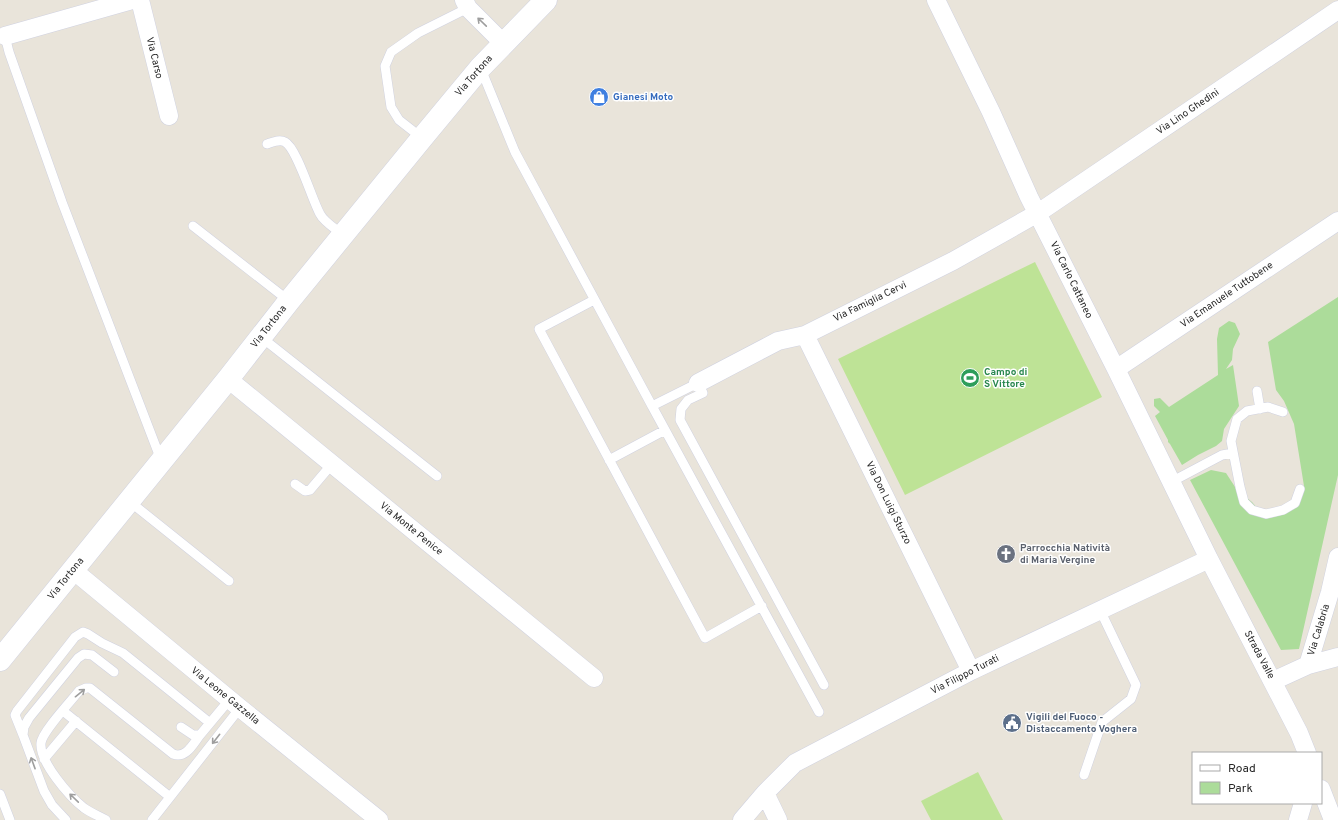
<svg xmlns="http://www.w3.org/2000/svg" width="1338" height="820" viewBox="0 0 1338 820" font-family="Overpass,sans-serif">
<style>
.green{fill:#acdc9a}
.pitch{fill:#bee396}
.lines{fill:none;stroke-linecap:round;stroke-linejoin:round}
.service-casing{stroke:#d0d2e0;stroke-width:10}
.minor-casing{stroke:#d0d2e0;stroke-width:19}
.secondary-casing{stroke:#d0d2e0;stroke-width:23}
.service{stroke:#fff;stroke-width:9}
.minor{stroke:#fff;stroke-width:18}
.secondary{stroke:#fff;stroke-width:22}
.oneway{stroke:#9e9e9e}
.labels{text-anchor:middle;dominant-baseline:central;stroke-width:3;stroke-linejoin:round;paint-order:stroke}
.street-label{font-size:10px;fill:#282828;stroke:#fff}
.shop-label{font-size:10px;font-weight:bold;fill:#366cbe;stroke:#fff;text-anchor:start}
.leisure-label{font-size:10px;font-weight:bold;fill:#27864d;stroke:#fff;text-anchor:start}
.worship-label{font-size:10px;font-weight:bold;fill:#5b616d;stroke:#fff;text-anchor:start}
.service-label{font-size:10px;font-weight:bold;fill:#4e5e75;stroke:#fff;text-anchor:start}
</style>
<rect width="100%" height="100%" fill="#e9e4da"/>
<path class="green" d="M1338,297v178l-39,174 -18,1 -91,-170 21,-10 15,3 11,17 15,12 12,14 32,-9 8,-21 -10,-62 -10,-23 -8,-11 -8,-48z
M1229,321l6,2 5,11 -7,15 -1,11 -6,9 7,-4 6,41 -15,23 -2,12 -6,5 -18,9 -16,10 -12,-21 -2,-2v-2l-13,-24 5,-4 -6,-6v-7l6,-1 9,9 49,-32 -1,-36 2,-11z"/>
<path class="pitch" d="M1035,262l67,135 -197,98 -67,-136z
M978,772l25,48h-72l-10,-19z"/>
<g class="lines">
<g class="service-casing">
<path id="service" d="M5,36l4,16 53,150 99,258
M481,69l34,83 137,254 46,-23 5,10 -15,7 -7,9 -1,11 144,265
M422,138l-23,-18 -8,-13 -6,-41 6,-14 27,-19 50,-25
M267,144c6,-2 13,-5 18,-2 12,6 27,58 35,72 4,8 16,15 23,21
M193,226l96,75
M594,300l-55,29 166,309 57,-32
M261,337l176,139
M1257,391l3,18
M652,406l167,306
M1283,412l-15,-5 -21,4 -10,8 -6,22 9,46 4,15 8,8 14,4 17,-4 12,-7 5,-14
M609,460l56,-30
M1171,482l51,-27 11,-2
M295,484l10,7 5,-1 22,-26
M129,501l100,80
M63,711l107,86
M181,727l12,8h7l30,-36
M23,735l-8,-20 2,-4 58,-74 8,-5 5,2 14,9 21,10 87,70
M44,759l32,-38
M1084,775l18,-53 29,-23 5,-14 -36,-75
M0,794l10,26
M66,820l-14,-15 -8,-14 -21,-56 1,-8 5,-9 49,-60 6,-4 8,1 22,17
M106,820c-7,-4 -15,-7 -22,-12 -14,-11 -45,-46 -43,-65 1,-11 30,-42 38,-52l7,-3h4l83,66c13,5 20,-10 27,-19
M152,820l88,-112"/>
</g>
<g class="minor-casing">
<path id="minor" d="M140,0l29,116
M464,0l4,8 35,35
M936,0l55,112 38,85 87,172 93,190 90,174 8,20
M5,36l127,-36
M805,335l166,336
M1116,369l222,-148
M228,379l366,299
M698,383l80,-42 27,-6 148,-74 85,-48 300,-203
M73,570l167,138 139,112
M1308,665l30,-8
M1273,681l35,-16 22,-73 8,-35
M1321,789l12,31
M765,793l13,27
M742,820l23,-27 30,-30 176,-92 238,-112
M1298,820l5,-17"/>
</g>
<g class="secondary-casing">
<path id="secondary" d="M0,660l228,-281 61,-78 133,-163 58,-70 66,-68"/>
</g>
<use href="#service" class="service"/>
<use href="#minor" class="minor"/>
<use href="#secondary" class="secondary"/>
</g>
<defs><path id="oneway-shaft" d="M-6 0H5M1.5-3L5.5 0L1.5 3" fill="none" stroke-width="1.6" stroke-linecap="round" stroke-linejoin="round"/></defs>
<g class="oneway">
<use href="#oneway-shaft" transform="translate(482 22) rotate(-136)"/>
<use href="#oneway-shaft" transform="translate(80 693) rotate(-39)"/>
<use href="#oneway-shaft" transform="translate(216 739) rotate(128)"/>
<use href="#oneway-shaft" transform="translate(33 763) rotate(-110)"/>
<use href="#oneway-shaft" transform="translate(74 798) rotate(-136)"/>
</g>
<defs>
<g id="shop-disc" transform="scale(1)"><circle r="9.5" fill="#3f7fe0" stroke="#fff"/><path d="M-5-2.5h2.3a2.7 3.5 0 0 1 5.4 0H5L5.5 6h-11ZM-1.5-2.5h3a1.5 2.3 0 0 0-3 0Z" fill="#fff"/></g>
<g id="stadium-disc" transform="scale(1)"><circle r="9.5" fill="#2e9e5b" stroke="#fff"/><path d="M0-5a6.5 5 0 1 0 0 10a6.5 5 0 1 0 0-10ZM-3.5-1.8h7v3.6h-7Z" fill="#fff"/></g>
<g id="church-disc" transform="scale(1)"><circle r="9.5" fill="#6b7280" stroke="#fff"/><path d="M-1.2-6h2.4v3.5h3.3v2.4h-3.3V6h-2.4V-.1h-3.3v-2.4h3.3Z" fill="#fff"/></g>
<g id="civic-disc" transform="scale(1)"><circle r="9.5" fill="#5c6f8a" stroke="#fff"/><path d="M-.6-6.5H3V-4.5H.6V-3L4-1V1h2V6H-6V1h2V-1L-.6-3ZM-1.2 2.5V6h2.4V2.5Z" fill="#fff"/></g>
</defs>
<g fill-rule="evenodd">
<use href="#shop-disc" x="599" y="97"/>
<use href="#stadium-disc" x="970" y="378"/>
<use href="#church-disc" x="1006" y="554"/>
<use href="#civic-disc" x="1012" y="723"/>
</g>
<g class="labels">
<g class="street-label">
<text transform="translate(154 58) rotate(76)">Via Carso</text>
<text transform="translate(474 76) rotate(-49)">Via Tortona</text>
<text transform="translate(1188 112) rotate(-34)">Via Lino Ghedini</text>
<text transform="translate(1071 280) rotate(64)">Via Carlo Cattaneo</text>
<text transform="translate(1227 295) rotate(-34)">Via Emanuele Tuttobene</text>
<text transform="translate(870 302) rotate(-26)">Via Famiglia Cervi</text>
<text transform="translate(269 327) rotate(-52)">Via Tortona</text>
<text transform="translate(888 503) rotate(64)">Via Don Luigi Sturzo</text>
<text transform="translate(411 529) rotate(39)">Via Monte Penice</text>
<text transform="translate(66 579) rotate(-51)">Via Tortona</text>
<text transform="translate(1319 630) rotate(-73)">Via Calabria</text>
<text transform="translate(1259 655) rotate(62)">Strada Valle</text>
<text transform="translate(965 675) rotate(-27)">Via Filippo Turati</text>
<text transform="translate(225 696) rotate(39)">Via Leone Gazzella</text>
</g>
<g class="shop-label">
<text x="613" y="97">Gianesi Moto</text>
</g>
<g class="leisure-label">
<text x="984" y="372">Campo di<tspan x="984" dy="12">S Vittore</tspan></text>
</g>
<g class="worship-label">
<text x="1020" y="548">Parrocchia Natività<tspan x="1020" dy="12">di Maria Vergine</tspan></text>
</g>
<g class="service-label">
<text x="1026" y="717">Vigili del Fuoco -<tspan x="1026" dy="12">Distaccamento Voghera</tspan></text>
</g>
</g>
<rect x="1192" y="752" width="130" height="52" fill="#ffffff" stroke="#a9a9a9"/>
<rect x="1200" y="765" width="20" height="6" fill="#ffffff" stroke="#a9a9a9"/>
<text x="1228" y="772" font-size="12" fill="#282828">Road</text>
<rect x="1200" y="782" width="20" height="12" fill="#acdc9a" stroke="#a9a9a9"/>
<text x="1228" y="792" font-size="12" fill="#282828">Park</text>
</svg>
